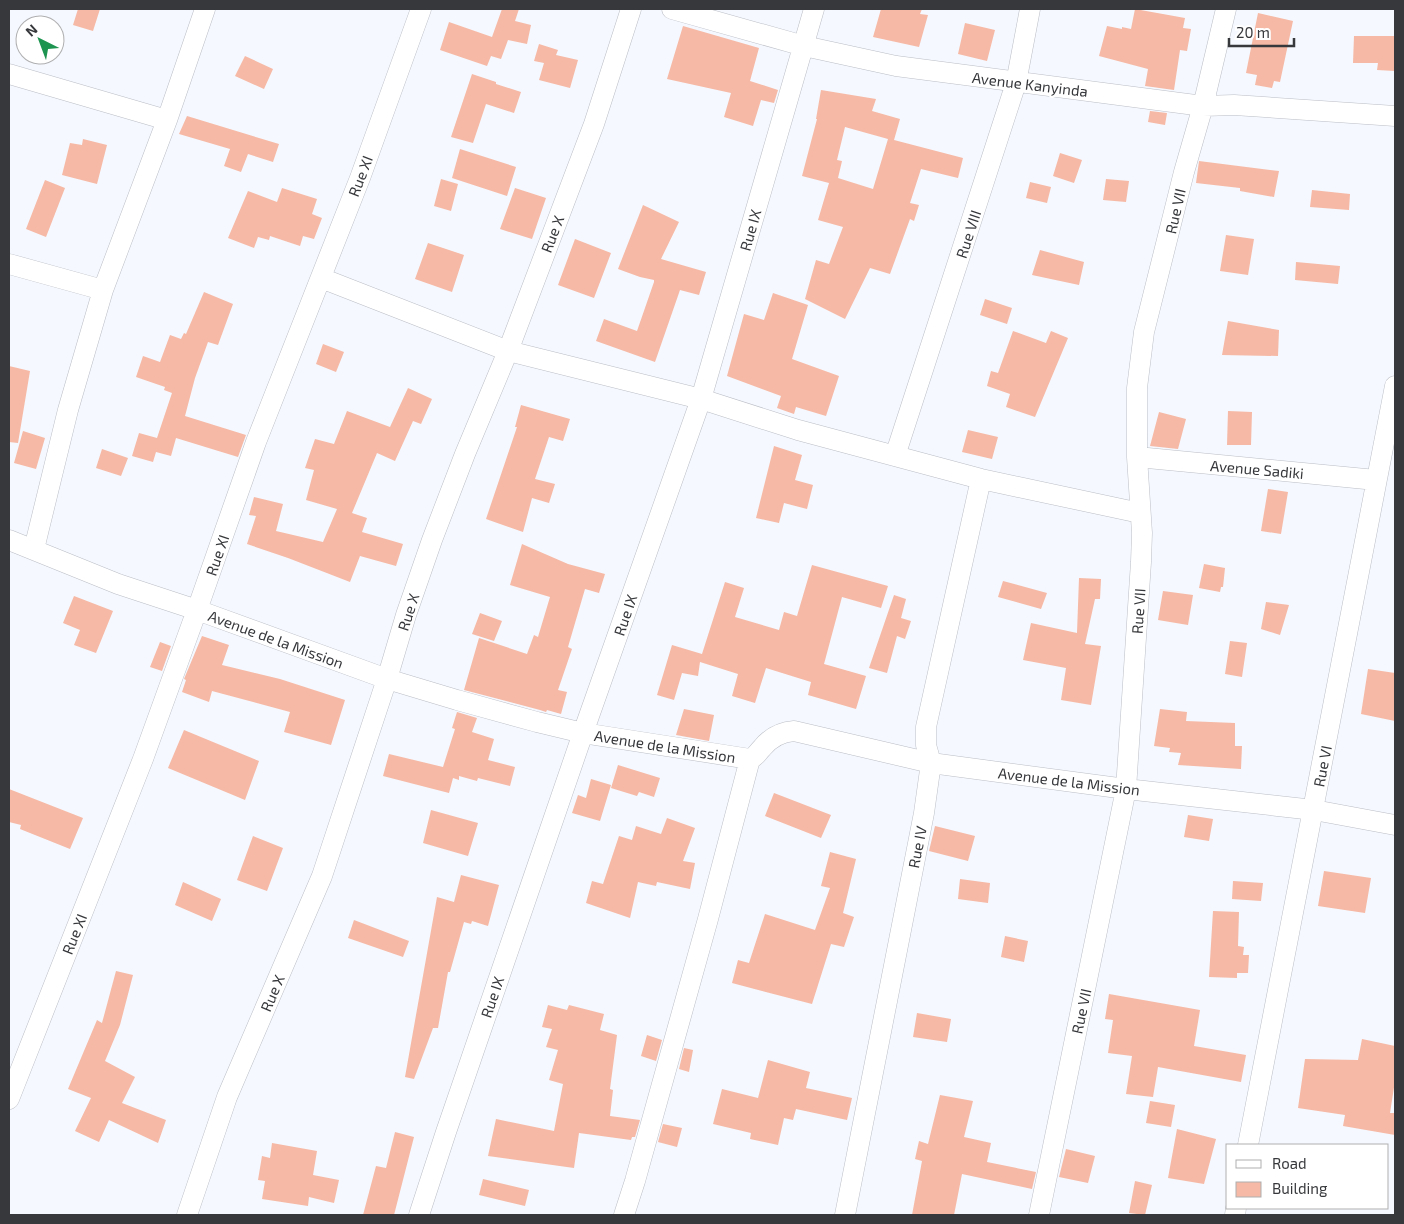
<svg xmlns="http://www.w3.org/2000/svg" width="1404" height="1224" viewBox="0 0 1404 1224" font-family="'Exo 2',sans-serif">
<style>
.building{fill:#f6b9a5;fill-rule:evenodd}
.lines{fill:none;stroke-linecap:round;stroke-linejoin:round}
.minor-casing{stroke:#bbbec6;stroke-width:21}
.minor{stroke:#fff;stroke-width:20}
.labels{text-anchor:middle;dominant-baseline:central;stroke-width:4.5;stroke-linejoin:round;paint-order:stroke}
.street-label{font-size:15px;fill:#37383b;stroke:#fff}
</style>
<rect width="100%" height="100%" fill="#f5f8fe"/>
<path class="building" d="M78,9h22l-7,22 -20,-6z
M502,9h17l-4,12 16,4 -4,19 -19,-4 -7,19 -10,-3 -4,10 -47,-16 9,-28 43,15z
M881,9h41l-2,5 8,1 -9,32 -46,-10z
M1135,9l50,9 -2,10 8,1 -4,22 -7,-1 -6,40 -29,-4 3,-17 -49,-13 8,-30 15,3v-2l9,2z
M1258,13l35,8 -13,61 -6,-1 -2,7 -17,-3 2,-10 -11,-2z
M965,23l30,7 -8,31 -29,-7z
M683,26l76,22 -9,33 28,9 -4,13 -13,-3 -8,26 -29,-9 7,-24 -64,-14z
M1354,36h41v35l-18,-1 1,-7h-25z
M539,44l19,6 -2,5 22,5 -8,28 -31,-8 5,-17 -10,-2z
M245,56l28,13 -9,20 -29,-13z
M472,74l24,8v2l25,8 -7,21 -28,-9 -13,39 -22,-6z
M821,90l55,9 -4,12 28,8 -6,21 69,18 -5,20 -37,-9 -11,34 9,2 -5,16 -4,-2 -20,55 -20,-6 -25,51 -40,-20 11,-39 13,4 14,-37 -25,-7 11,-37 -27,-7 15,-57h-1zM845,127l43,12 -15,50 -35,-11 4,-17 -5,-1z
M1150,111l17,2 -2,12 -17,-3z
M187,116l92,28 -6,18 -25,-8 -7,18 -17,-6 6,-17 -51,-15z
M83,139l24,6 -10,39 -35,-9 8,-32 12,2z
M460,149l56,18 -9,29 -55,-18z
M1060,153l22,7 -8,23 -21,-7z
M1199,161l80,10 -5,26 -34,-6v-3l-44,-5z
M441,179l17,5 -7,27 -17,-5z
M1106,179l23,2 -3,21 -23,-2z
M45,180l20,8 -19,49 -20,-8z
M1030,182l21,5 -4,16 -21,-5z
M282,188l35,11 -5,15 10,4 -8,21 -11,-3 -3,10 -30,-10 -1,4 -11,-3 -4,11 -26,-10 20,-47 29,11z
M515,188l31,10 -14,41 -32,-10z
M1312,190l38,4 -1,16 -39,-3z
M643,205l36,17 -18,37 45,13 -7,23 -19,-5 -25,72 -59,-21 8,-22 33,12 17,-49v-2l-14,-3 -22,-8z
M1226,235l28,4 -6,36 -28,-4z
M575,239l36,14 -17,45 -36,-13z
M428,243l36,12 -12,37 -37,-13z
M1040,250l44,12 -5,23 -47,-10z
M1296,262l44,4 -2,18 -43,-4z
M204,292l29,12 -15,41 -10,-3 -13,36 -10,38 61,19 -8,22 -62,-19 -5,18 -15,-4 -3,10 -21,-6 7,-23 18,5 15,-45 -8,-3 1,-3 -29,-10 7,-21 17,6 10,-27 11,4 3,-6 2,1z
M773,293l35,12 -16,54 47,17 -13,40 -30,-9 -2,7 -17,-6 4,-12 -54,-20 17,-62 20,6z
M985,299l27,9 -5,16 -27,-9z
M1228,321l51,9 -1,26 -56,-1z
M1013,331l33,12 5,-12 17,7 -33,79 -29,-10 4,-13 -23,-8 4,-15 7,2z
M323,344l21,8 -8,20 -20,-8z
M9,366l21,5 -12,72 -9,-1z
M408,388l24,11 -11,25 -8,-3 -18,40 -18,-8 -25,60 15,5 -5,14 41,12 -7,22 -36,-10 -10,26 -62,-24 -41,-14 9,-28 -7,-1 5,-18 29,7 -7,27 47,11 14,-33 -31,-9 8,-30 -9,-2 10,-29 19,5 13,-33 43,16z
M521,405l49,14 -7,22 -14,-4 -14,42 20,5 -6,19 -17,-5 -9,34 -37,-13 31,-92h-2z
M1228,411l24,1 -1,33h-24z
M1159,412l27,7 -8,30 -28,-3z
M968,430l30,7 -6,22 -30,-7z
M23,431l22,7 -9,31 -22,-6z
M774,446l28,9 -7,25 18,5 -6,24 -23,-6 -5,20 -23,-5z
M102,449l26,9 -7,18 -25,-8z
M1268,489l20,3 -7,42 -20,-3z
M522,544l46,20 37,10 -6,19 -14,-4 -17,58 4,2 -14,41 9,2 -6,22 -14,-4 -1,2 -6,-2 -76,-20 15,-52 48,16 7,-19 4,2 12,-40 -40,-12z
M1204,564l21,4 -2,19h-2l-1,5 -21,-4z
M812,565l76,21 -7,22 -39,-11 -18,67 42,12 -10,33 -48,-14 3,-13 -45,-14 -11,35 -23,-7 6,-22 -38,-12 -2,14 -16,-3 -8,27 -17,-5 15,-50 30,9 23,-72 19,6 -9,29 44,13 5,-18 13,4z
M1079,578l22,1 -1,20h-5l-10,45 16,2 -10,59 -30,-5 5,-32 -43,-8 8,-37 46,10z
M1003,581l44,12 -6,16 -43,-12z
M1163,591l30,4 -5,30 -30,-5z
M894,595l12,4 -5,19 10,3 -6,18 -8,-3 -10,37 -18,-5z
M74,596l39,15 -17,42 -22,-8 6,-15 -17,-7z
M1266,602l23,3 -9,30 -19,-6z
M480,613l22,8 -8,20 -22,-7z
M202,636l27,9 -7,20 58,14 65,21 -14,45 -47,-13 6,-20 -78,-21 -3,11 -27,-10 4,-12 -2,-1z
M1230,641l17,2 -5,34 -17,-3z
M160,642l11,4 -9,25 -12,-4z
M1368,669l27,4v48l-34,-7z
M684,709l30,6 -5,26 -33,-6z
M1160,709l27,3 -1,9 49,2v23h7l-1,23 -63,-4 3,-12 -12,-1 1,-4 -16,-2z
M457,712l20,6 -5,14 22,7 -6,21 27,7 -5,19 -32,-8 -1,3 -18,-5v4l-6,-2 -4,15 -66,-17 6,-22 54,13 12,-38 -3,-1z
M184,730l75,31 -14,39 -77,-32z
M618,765l42,13 -6,19 -15,-5 -2,4 -26,-8z
M591,779l20,6 -11,36 -28,-8 6,-18 8,3z
M9,789l74,29 -13,31 -50,-20 1,-4 -12,-3z
M774,793l57,22 -10,23 -56,-22z
M431,810l47,13 -10,33 -45,-13z
M1188,815l25,4 -4,22 -25,-4z
M667,818l28,10 -12,33 12,2 -5,26 -33,-7 -1,4 -18,-4 -8,36 -44,-15 6,-22 11,3 16,-48 13,4 4,-14 25,8z
M935,826l40,10 -7,25 -39,-10z
M253,836l30,12 -16,43 -30,-11z
M830,852l26,7 -13,54 11,4 -10,30 -13,-3 -19,60 -80,-21 6,-23 11,3 16,-49 50,16 15,-42 -9,-2z
M1324,871l47,7 -6,35 -47,-7z
M461,875l38,10 -11,41 -16,-5 -1,3 -7,-2 -14,50h-2l-10,56h-5l-19,51 -9,-2 32,-180 17,5z
M960,879l30,4 -2,20 -30,-4z
M1233,881l30,2 -2,18 -29,-2z
M183,882l38,17 -9,22 -37,-16z
M1213,911l26,1 -1,34 6,1 -1,8h6l-1,18h-11v5l-28,-1z
M354,920l55,21 -6,16 -55,-19z
M1005,936l23,5 -4,21 -23,-5z
M116,971l17,4 -13,50 -15,36 30,16 -13,26 44,17 -8,23 -49,-23 -10,22 -24,-11 16,-33 -23,-9 29,-69 5,3z
M1109,994l91,16 -6,36 52,9 -5,27 -83,-15 -5,30 -27,-3 6,-38 -24,-3 5,-33 -8,-1z
M548,1005l19,5 2,-5 35,9 -4,16 17,5 -7,54 3,1 -3,26 30,4 -5,17h-3l-1,3 -52,-7 -5,35 -86,-12 8,-37 58,12 9,-47 -14,-4 9,-30 -12,-3 6,-18 -10,-2z
M917,1013l34,6 -4,23 -34,-5z
M647,1035l15,5 -6,21 -15,-5z
M1362,1039l33,7v35l-5,32h5v22l-52,-9 2,-11 -47,-7 7,-49 53,1z
M684,1048l9,2 -4,22 -10,-3z
M768,1060l42,12 -4,16 46,10 -5,22 -51,-11 -3,11 -9,-2 -6,27 -28,-6 1,-6 -38,-9 9,-35 36,9z
M940,1095l33,6 -9,36 27,6 -4,19 49,10 -4,17 -70,-15 -8,41h-42l10,-54 -7,-2 4,-18 9,3z
M1150,1101l25,4 -4,22 -25,-4z
M663,1124l19,4 -5,19 -19,-5z
M1177,1129l39,10 -12,45 -36,-6z
M395,1132l19,5 -20,78h-31l13,-49 10,2z
M272,1143l45,8 -4,24 26,5 -5,23 -25,-6 -1,9 -46,-7 3,-18 -7,-1 4,-24 8,2z
M1066,1149l29,7 -7,27 -29,-6z
M483,1179l46,11 -4,16 -46,-11z
M1135,1181l17,4 -7,30 -16,-2z"/>
<g class="lines">
<g class="minor-casing">
<path id="minor" d="M672,9l132,37 92,20 307,40 31,-1 161,11
M9,74l158,46
M9,264l94,26
M321,278l187,73 193,48 97,31 183,49 159,34
M895,456l121,-373 14,-74
M1137,457l239,23
M9,540l109,44 79,26 190,69 70,21 80,22 46,11 167,26c6,-2 7,-6 12,-11 8,-10 19,-16 32,-17l137,32 195,26 188,21 81,15
M34,549l34,-139 35,-120 64,-170 38,-111
M9,1099l134,-340 54,-149 59,-168 104,-264 61,-169
M1248,1145l147,-759
M187,1215l40,-118 95,-221 65,-197 19,-64 26,-75 33,-86 43,-103 86,-227 37,-115
M419,1215l27,-83 137,-399 118,-334 113,-390
M624,1215l11,-34 73,-262 42,-160
M845,1215l79,-402 7,-50 -5,-18v-18l55,-248
M1039,1215l87,-426 15,-227 1,-29 -5,-76v-69l7,-56 40,-160 19,-66 23,-97
M1235,1215l1,-7"/>
</g>
<use href="#minor" class="minor"/>
</g>
<g class="labels">
<g class="street-label">
<text transform="translate(1030 84) rotate(7)">Avenue Kanyinda</text>
<text transform="translate(360 176) rotate(-69)">Rue XI</text>
<text transform="translate(1175 211) rotate(-77)">Rue VII</text>
<text transform="translate(750 230) rotate(-74)">Rue IX</text>
<text transform="translate(552 234) rotate(-69)">Rue X</text>
<text transform="translate(968 234) rotate(-72)">Rue VIII</text>
<text transform="translate(1257 469) rotate(5)">Avenue Sadiki</text>
<text transform="translate(217 555) rotate(-71)">Rue XI</text>
<text transform="translate(1138 611) rotate(-86)">Rue VII</text>
<text transform="translate(408 612) rotate(-72)">Rue X</text>
<text transform="translate(625 615) rotate(-71)">Rue IX</text>
<text transform="translate(276 639) rotate(20)">Avenue de la Mission</text>
<text transform="translate(665 746) rotate(9)">Avenue de la Mission</text>
<text transform="translate(1322 766) rotate(-79)">Rue VI</text>
<text transform="translate(1069 781) rotate(7)">Avenue de la Mission</text>
<text transform="translate(917 847) rotate(-79)">Rue IV</text>
<text transform="translate(74 934) rotate(-68)">Rue XI</text>
<text transform="translate(272 993) rotate(-67)">Rue X</text>
<text transform="translate(492 997) rotate(-71)">Rue IX</text>
<text transform="translate(1081 1011) rotate(-78)">Rue VII</text>
</g>
</g>
<rect width="1404" height="1224" fill="none" stroke="#37383b" stroke-width="20"/>
<rect x="1226" y="1144" width="162" height="65" fill="#ffffff" stroke="#afafb1"/>
<rect x="1236" y="1160" width="25" height="8" fill="#ffffff" stroke="#afafb1"/>
<text x="1272" y="1169" font-size="15" fill="#37383b">Road</text>
<rect x="1236" y="1182" width="25" height="15" fill="#f6b9a5" stroke="#afafb1"/>
<text x="1272" y="1194" font-size="15" fill="#37383b">Building</text>
<g transform="translate(40 40) rotate(318)"><circle r="24" fill="#ffffff" stroke="#afafb1"/>
<path d="M0-4L9 19L0 12L-9 19Z" fill="#1d944f"/>
<text y="-8" font-size="14" font-weight="bold" text-anchor="middle" fill="#37383b">N</text>
</g>
<path d="M1229 38v8h65v-8" fill="none" stroke="#37383b" stroke-width="2.5"/>
<text x="1236" y="38" font-size="15" fill="#37383b" stroke="#ffffff" stroke-width="4" paint-order="stroke">20 m</text>
</svg>
